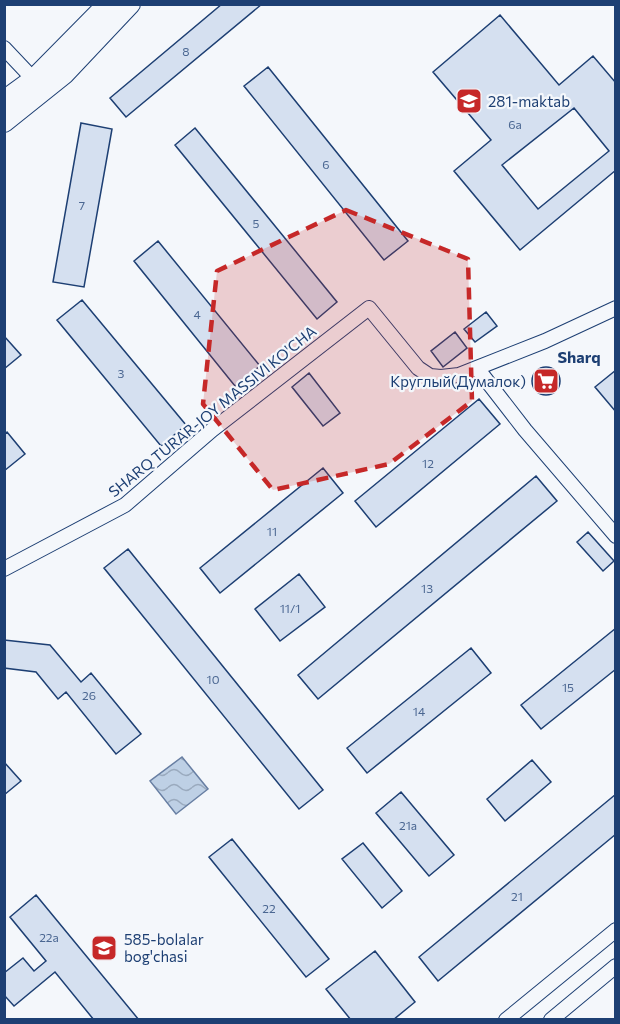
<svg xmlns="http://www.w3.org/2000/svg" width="620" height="1024" viewBox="0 0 620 1024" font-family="Commissioner,sans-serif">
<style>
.water{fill:url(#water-waves);stroke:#687fa3;stroke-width:1.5}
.building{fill:#d5e0f0;stroke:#1d3f73;stroke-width:1.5;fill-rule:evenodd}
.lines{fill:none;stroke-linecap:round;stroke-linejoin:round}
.street-casing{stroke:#1d3f73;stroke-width:16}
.secondary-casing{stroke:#1d3f73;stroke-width:22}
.street{stroke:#f4f7fb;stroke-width:14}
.secondary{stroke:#f4f7fb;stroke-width:20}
.marked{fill:#c62828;fill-opacity:0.2;stroke:#c62828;stroke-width:4.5;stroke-dasharray:12 8;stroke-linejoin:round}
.labels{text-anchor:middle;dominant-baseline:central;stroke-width:4.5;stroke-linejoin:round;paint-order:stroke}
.number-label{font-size:12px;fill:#4b6792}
.poi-label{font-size:15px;fill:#1d3f73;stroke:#f4f7fb;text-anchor:start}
.street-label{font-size:15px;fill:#1d3f73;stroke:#f4f7fb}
.neighbourhood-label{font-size:16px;font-weight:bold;fill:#1d3f73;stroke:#f4f7fb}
</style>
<defs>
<pattern id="water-waves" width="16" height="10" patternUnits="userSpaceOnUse" patternTransform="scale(1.5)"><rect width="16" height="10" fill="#bed0e5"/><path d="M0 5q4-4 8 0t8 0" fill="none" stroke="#9aaabe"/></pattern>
</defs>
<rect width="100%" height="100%" fill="#f4f7fb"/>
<path class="water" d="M182,757l26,32 -32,25 -26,-33z"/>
<path class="building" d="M222,4h40l-136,113 -16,-19z
M500,15l59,70 34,-29 23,27v87l-96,80 -66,-79 37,-31 -58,-68zM574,108l35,43 -71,58 -36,-44z
M268,67l140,174 -24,19 -140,-174z
M81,123l31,6 -28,158 -31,-5z
M195,128l142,174 -20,17 -142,-174z
M158,241l102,125 -25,20 -101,-125z
M82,300l104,125 -25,21 -104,-126z
M486,312l11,14 -22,16 -11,-13z
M455,332l12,16 -24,19 -12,-16z
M4,336l17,19 -17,14z
M532 381a14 14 0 1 1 28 0a14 14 0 1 1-28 0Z
M616,370v42l-21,-25z
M309,373l31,40 -17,13 -31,-39z
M479,399l21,25 -124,103 -21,-26z
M7,432l18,22 -21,17v-36z
M323,468l20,25 -123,100 -20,-25z
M536,476l21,25 -239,198 -20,-24z
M588,532l26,29 -11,10 -26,-29z
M128,549l195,241 -24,19 -195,-241z
M299,574l26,33 -45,34 -25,-32z
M616,628v41l-75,60 -20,-24z
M4,640l46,5 31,37 10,-9 50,61 -25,20 -50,-62 -8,7 -22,-27 -32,-4z
M471,648l20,25 -124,100 -20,-25z
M532,760l19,22 -46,39 -18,-22z
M4,762l17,19 -17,14z
M401,792l53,63 -25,21 -53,-63z
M616,794v40l-178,147 -19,-24z
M232,839l97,120 -23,18 -97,-120z
M363,843l39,48 -20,17 -40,-49z
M36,895l103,125h-45l-39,-48 -41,34 -10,-11v-22l19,-15 11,13 12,-10 -36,-44z
M375,951l40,51 -22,18h-42l-25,-31z"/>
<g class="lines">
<g class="street-casing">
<path id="street" d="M4,48l34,36
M477,368l48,62 91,106
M4,569l121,-64 87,-75 157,-122 49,60 12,8 11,1 18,-2 86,-34 71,-33
M506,1020l110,-90
M551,1020l65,-54"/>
</g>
<g class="secondary-casing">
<path id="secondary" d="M4,101l30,-22 74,-75
M4,122l60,-48 66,-70"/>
</g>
<use href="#street" class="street"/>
<use href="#secondary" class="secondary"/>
</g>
<path class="marked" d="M346,210l122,49 4,142 -83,63 -116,26 -70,-86 14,-133z"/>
<defs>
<g id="school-square" transform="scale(1.35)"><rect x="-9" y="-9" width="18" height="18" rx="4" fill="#c62828" stroke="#f4f7fb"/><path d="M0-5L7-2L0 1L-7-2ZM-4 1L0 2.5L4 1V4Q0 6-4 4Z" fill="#fff"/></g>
<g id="supermarket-square" transform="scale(1.35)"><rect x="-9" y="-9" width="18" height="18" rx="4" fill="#c62828" stroke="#f4f7fb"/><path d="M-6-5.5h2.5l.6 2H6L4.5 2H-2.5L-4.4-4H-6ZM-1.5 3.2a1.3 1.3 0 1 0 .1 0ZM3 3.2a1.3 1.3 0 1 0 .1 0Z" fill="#fff"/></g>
</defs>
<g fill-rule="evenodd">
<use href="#school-square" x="469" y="101"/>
<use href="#supermarket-square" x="546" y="381"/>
<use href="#school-square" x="104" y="948"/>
</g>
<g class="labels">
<g class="number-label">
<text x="186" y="51">8</text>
<text x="515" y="124">6a</text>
<text x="326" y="164">6</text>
<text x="82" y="205">7</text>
<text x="256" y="223">5</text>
<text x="197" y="314">4</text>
<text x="121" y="373">3</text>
<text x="428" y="463">12</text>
<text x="272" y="531">11</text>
<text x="427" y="588">13</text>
<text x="290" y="608">11/1</text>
<text x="213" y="679">10</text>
<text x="568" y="687">15</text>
<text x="89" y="695">26</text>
<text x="419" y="711">14</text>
<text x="408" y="825">21а</text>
<text x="517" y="896">21</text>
<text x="269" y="908">22</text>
<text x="49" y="937">22a</text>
</g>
<g class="poi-label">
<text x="488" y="101">281-maktab</text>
<text x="526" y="381" text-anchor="end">Круглый(Думалок)</text>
<text x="124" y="939">585-bolalar<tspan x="124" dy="17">bog'chasi</tspan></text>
</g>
<g class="street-label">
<text transform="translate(212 411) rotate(-39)">SHARQ TURAR-JOY MASSIVI KO'CHA</text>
</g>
<g class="neighbourhood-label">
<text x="579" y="356">Sharq</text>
</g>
</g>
<rect width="620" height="1024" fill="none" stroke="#1d3f73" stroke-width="12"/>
</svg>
